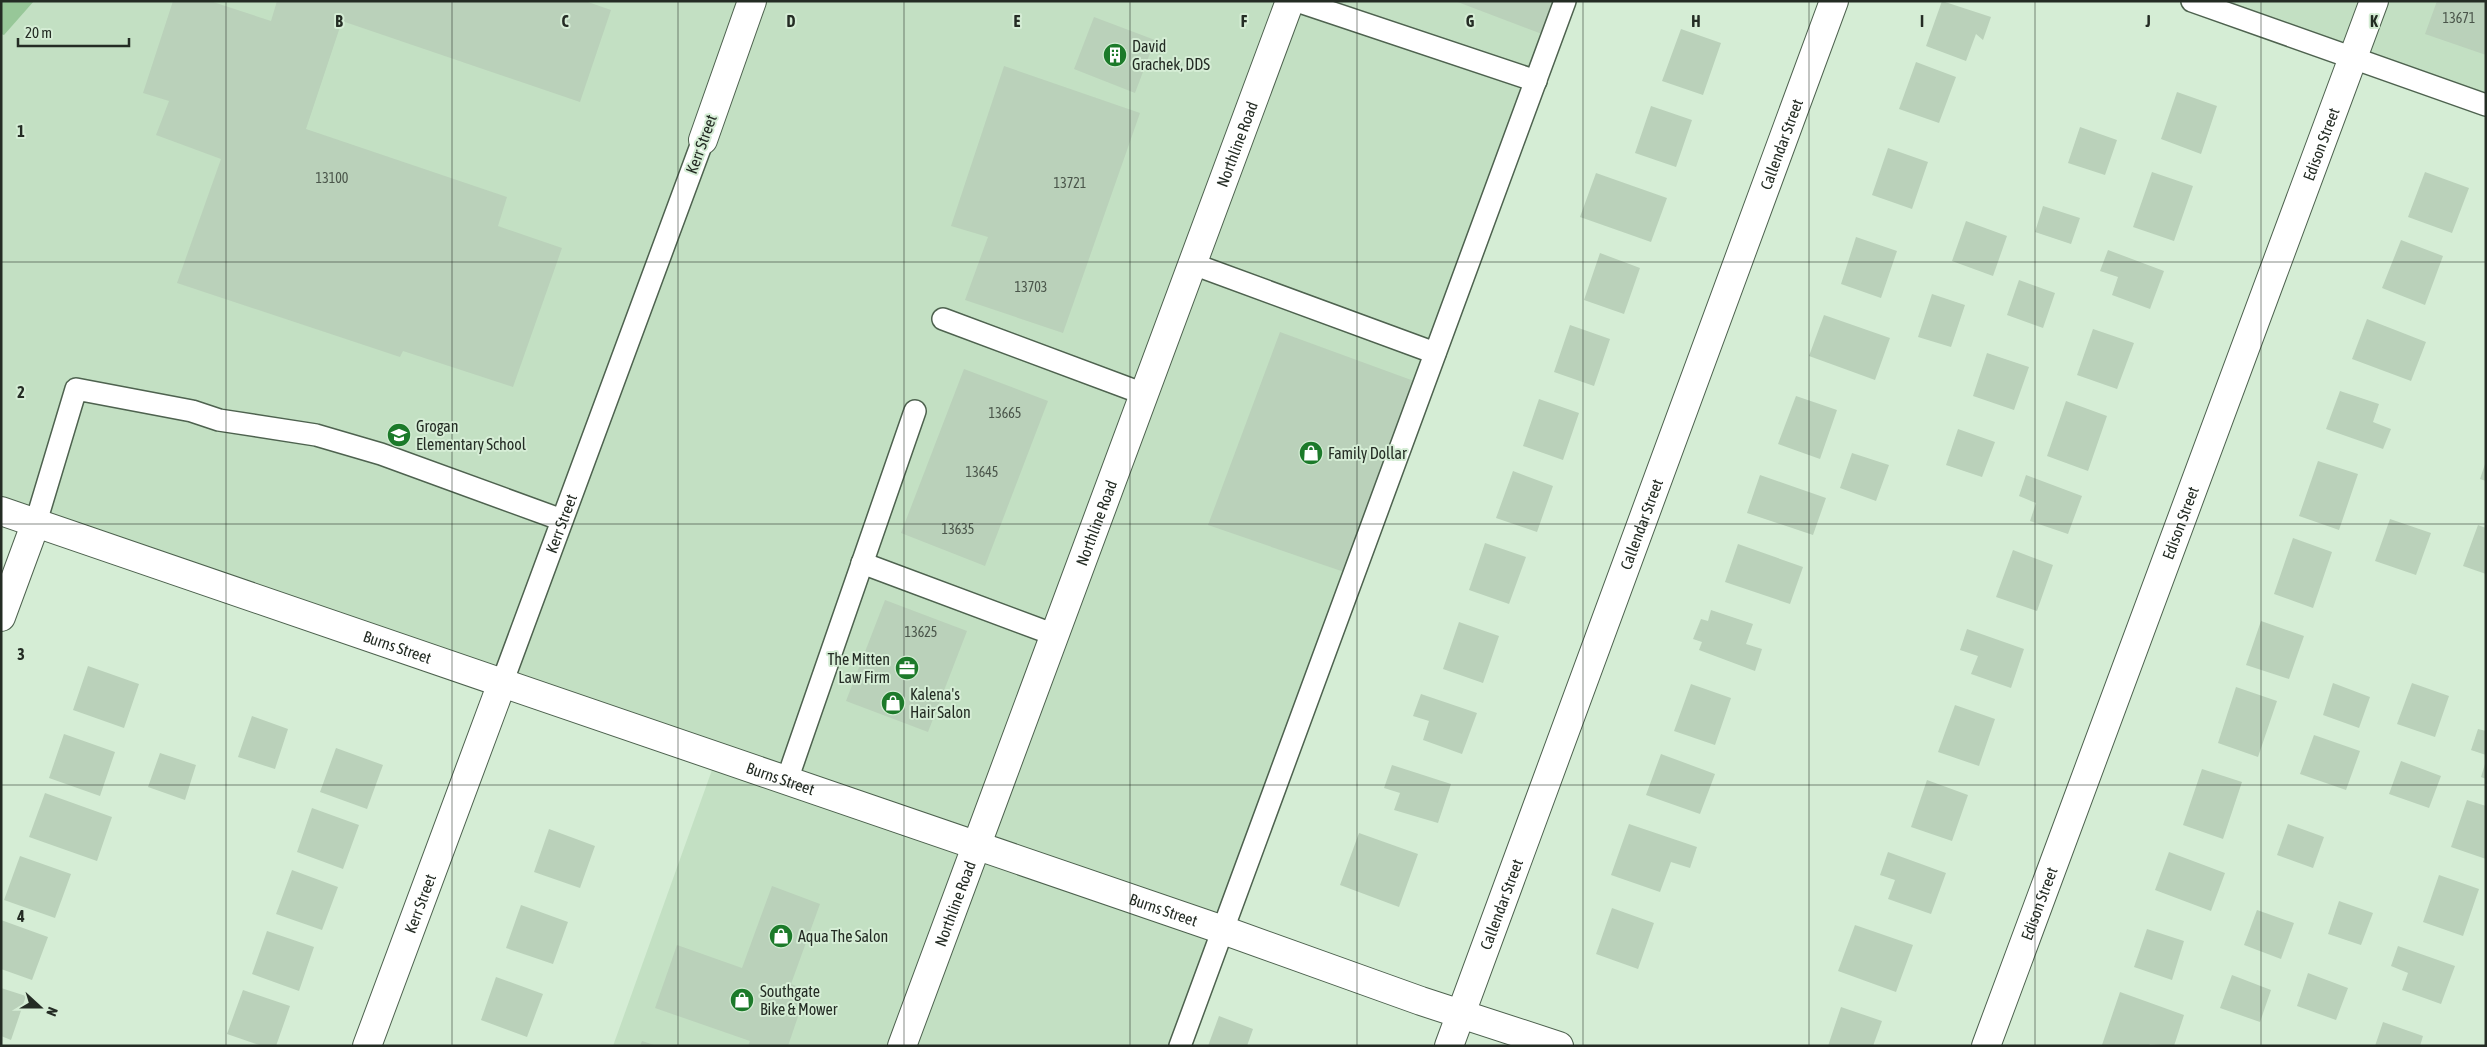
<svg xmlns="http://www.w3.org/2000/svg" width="2487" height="1047" viewBox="0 0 2487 1047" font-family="'Asap Condensed',sans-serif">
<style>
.built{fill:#c3e0c3}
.green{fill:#97c798}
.building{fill:#bad1ba}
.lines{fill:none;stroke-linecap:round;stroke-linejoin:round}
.lane-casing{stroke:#4e624f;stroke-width:24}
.street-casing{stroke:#4e624f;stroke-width:30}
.secondary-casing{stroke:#4e624f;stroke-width:30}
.lane{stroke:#fff;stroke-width:21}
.street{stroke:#fff;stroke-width:28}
.secondary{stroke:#fff;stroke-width:28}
.grid{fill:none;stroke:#242c24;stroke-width:1;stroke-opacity:0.55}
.labels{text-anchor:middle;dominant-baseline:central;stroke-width:4;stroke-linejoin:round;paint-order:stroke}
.number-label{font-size:14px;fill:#4a554a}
.poi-label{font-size:16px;fill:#242c24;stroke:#d5edd5;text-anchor:start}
.street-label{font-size:16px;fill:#242c24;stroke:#d5edd5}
.grid-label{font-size:16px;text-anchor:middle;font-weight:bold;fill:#242c24;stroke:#d5edd5;stroke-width:4;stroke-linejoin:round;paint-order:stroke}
</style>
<rect width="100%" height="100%" fill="#d5edd5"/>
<path class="built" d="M1,1h1564l-385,1045h-567l104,-290 -716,-245z
M2192,1h294v104z"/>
<path class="green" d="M1,1h33l-30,34 -3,-1z"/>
<path class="building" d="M173,1h37l61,20 6,-20h308l26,9 -31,92 -238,-81 -36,108 201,68 -9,29 64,22 -49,139 -110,-36 -3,6 -223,-74 44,-124 -65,-24 13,-34 -26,-8z
M1455,1h100l-13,33z
M1942,1l49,16 -8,23 -7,-6 -10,27 -40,-15z
M2437,1h49v54l-61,-21z
M1094,17l61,23 -20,53 -61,-24z
M1681,29l40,14 -18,52 -41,-14z
M1916,62l40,15 -17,46 -40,-14z
M1004,66l136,47 -77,220 -98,-33 23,-63 -37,-11z
M2177,92l40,14 -16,48 -40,-15z
M1651,106l41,14 -16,47 -41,-14z
M2080,127l37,13 -12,35 -37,-12z
M1888,148l40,14 -16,47 -40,-14z
M2152,172l41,14 -19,55 -41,-14z
M2425,172l44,16 -17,45 -44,-16z
M1596,173l71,25 -16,44 -71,-25z
M2043,206l37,12 -9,26 -36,-12z
M1966,221l41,15 -14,40 -41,-15z
M1856,237l41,14 -16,47 -40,-14z
M2401,240l42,16 -18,49 -43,-17z
M2108,250l56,21 -14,38 -38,-14 6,-18 -18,-6z
M1600,253l40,15 -16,46 -40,-14z
M2019,280l36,13 -12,35 -36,-13z
M1932,294l33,11 -14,42 -33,-10z
M1824,315l66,23 -15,42 -66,-24z
M2367,319l59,23 -15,39 -59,-22z
M1570,325l40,14 -16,47 -40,-14z
M2093,329l41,14 -17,46 -40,-14z
M1280,332l134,49 -70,191 -136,-47z
M1987,353l42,14 -15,43 -41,-14z
M964,369l84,32 -63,165 -84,-33z
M2340,391l39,13 -6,18 18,7 -8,20 -57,-20z
M1796,396l41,14 -17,49 -42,-15z
M1539,399l40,14 -16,47 -40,-14z
M2066,401l41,15 -19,55 -41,-15z
M1958,429l37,13 -13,35 -36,-12z
M1852,453l37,12 -13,36 -36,-13z
M2318,461l40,13 -19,56 -40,-14z
M2485,464h1v17l-6,-2z
M1513,471l40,15 -16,46 -41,-14z
M1760,475l66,23 -13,37 -66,-22z
M2026,475l56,21 -14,38 -38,-13 6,-18 -17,-7z
M2390,519l41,14 -15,42 -41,-14z
M2478,525l8,3v46l-23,-8z
M2293,538l39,14 -19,56 -39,-14z
M1485,543l41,14 -17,47 -40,-14z
M1738,544l65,23 -13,37 -65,-22z
M2013,550l40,15 -16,46 -41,-14z
M885,600l82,31 -39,101 -82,-31z
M1711,610l42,14 -7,20 16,5 -7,22 -56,-21 3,-8 -9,-3 8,-20 7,2z
M2261,621l43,15 -15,43 -43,-14z
M1459,622l40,14 -16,47 -40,-14z
M1967,629l57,20 -13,39 -40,-14 7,-18 -18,-6z
M88,666l51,18 -15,44 -51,-18z
M2333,683l37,14 -11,31 -36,-13z
M2412,683l37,13 -14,41 -38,-13z
M1691,684l40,14 -16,47 -41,-14z
M2236,687l41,14 -19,56 -40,-14z
M1421,694l56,19 -15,41 -39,-14 6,-19 -16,-5z
M1955,705l40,14 -16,47 -41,-14z
M252,716l36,13 -13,40 -37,-12z
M2478,729l8,2v24l-15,-5z
M64,734l51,18 -15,44 -51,-18z
M2314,735l46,16 -14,39 -46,-16z
M336,748l47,17 -16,44 -47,-17z
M160,753l36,12 -11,35 -37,-13z
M1661,754l54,20 -15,40 -54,-19z
M2401,761l40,15 -12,32 -40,-14z
M2485,764h1v15l-5,-2z
M1392,765l59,19 -13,39 -44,-13 6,-17 -16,-5z
M2202,769l40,13 -19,57 -40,-14z
M1927,780l41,15 -16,46 -41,-14z
M45,793l67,24 -15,44 -68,-24z
M2467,800l19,6v53l-35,-12z
M312,808l47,17 -16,44 -46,-17z
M1629,824l68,23 -7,21 -19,-6 -11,30 -49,-17z
M2288,824l36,13 -11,31 -36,-13z
M549,829l46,17 -15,42 -46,-16z
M1359,833l59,21 -19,53 -59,-22z
M1888,852l58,21 -15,41 -43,-15 7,-19 -15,-5z
M2169,852l56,21 -14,38 -56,-21z
M20,856l51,18 -16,44 -51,-18z
M292,870l46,17 -16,43 -46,-16z
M2439,875l40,14 -16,47 -40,-14z
M772,886l48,18 -29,80 16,6 -19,56h-40l2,-5 -95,-33 22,-63 65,23z
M2339,901l34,12 -12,32 -33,-11z
M521,905l47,17 -15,42 -47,-16z
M1612,908l42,15 -16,46 -42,-15z
M2257,910l37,13 -13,36 -37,-14z
M1,920l47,17 -16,43 -31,-11z
M1855,925l58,20 -17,47 -58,-21z
M2147,929l37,12 -12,39 -38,-13z
M267,931l47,16 -15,44 -47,-17z
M2398,946l57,20 -14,38 -39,-14 6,-17 -17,-7z
M2308,973l40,15 -12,32 -39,-14z
M2232,975l39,15 -11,32 -40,-14z
M496,977l47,17 -16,43 -46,-17z
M1,988l25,8 -15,44 -10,-4z
M243,990l47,16 -14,40h-14l-35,-12z
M2120,992l64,23 -10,31 -24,-2 -1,2 -47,-1z
M1841,1007l41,14 -9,25h-45z
M1219,1016l34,13 -6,17h-39z
M2383,1022l40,14 -3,10h-45z
M642,1041l12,4v1h-14z"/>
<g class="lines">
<g class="lane-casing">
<g id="lane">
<path d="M1297,1l239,80"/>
<path d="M2192,1l294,104"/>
<path d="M1193,264l242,89"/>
<path d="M943,319l201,75"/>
<path d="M36,522l40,-133 116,22 27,9 97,15 65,19 181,66"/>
<path d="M862,563l193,72"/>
<path id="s1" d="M502,683l201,-543"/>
<path d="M787,780l128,-369"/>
<path d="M1180,1046l385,-1045"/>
</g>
</g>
<g class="street-casing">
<g id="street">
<path d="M703,140l49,-139"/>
<path id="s2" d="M1,511l1222,419 198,71 138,45"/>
<path d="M1,617l35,-95"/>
<path id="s3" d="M367,1046l135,-363"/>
<path id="s4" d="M1449,1046l385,-1045"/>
<path id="s5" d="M1986,1046l388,-1045"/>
</g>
</g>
<g class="secondary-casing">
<g id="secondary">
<path id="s6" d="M902,1046l388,-1045"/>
</g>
</g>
<use href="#lane" class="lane"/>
<use href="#street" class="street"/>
<use href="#secondary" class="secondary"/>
</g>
<path class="grid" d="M226,1v1045M452,1v1045M678,1v1045M904,1v1045M1130,1v1045M1357,1v1045M1583,1v1045M1809,1v1045M2035,1v1045M2261,1v1045M1,262h2485M1,524h2485M1,785h2485"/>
<defs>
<g id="building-disc" transform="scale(1.25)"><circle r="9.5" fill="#1c7a2a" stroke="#d5edd5"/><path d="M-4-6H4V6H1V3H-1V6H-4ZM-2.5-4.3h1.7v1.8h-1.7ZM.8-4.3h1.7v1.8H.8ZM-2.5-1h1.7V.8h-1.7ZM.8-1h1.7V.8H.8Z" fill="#fff"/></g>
<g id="school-disc" transform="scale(1.25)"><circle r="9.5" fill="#1c7a2a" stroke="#d5edd5"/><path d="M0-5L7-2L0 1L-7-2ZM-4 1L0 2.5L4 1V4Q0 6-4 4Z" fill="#fff"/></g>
<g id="shop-disc" transform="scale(1.25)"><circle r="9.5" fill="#1c7a2a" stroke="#d5edd5"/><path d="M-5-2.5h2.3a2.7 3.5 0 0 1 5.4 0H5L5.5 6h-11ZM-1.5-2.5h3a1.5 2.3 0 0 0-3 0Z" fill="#fff"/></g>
<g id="office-disc" transform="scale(1.25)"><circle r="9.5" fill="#1c7a2a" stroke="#d5edd5"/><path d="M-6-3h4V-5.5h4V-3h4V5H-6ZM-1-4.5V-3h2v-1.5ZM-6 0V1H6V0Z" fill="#fff"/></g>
</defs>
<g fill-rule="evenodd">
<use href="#building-disc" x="1115" y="55"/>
<use href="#school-disc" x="399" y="435"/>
<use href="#shop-disc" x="1311" y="453"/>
<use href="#office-disc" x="907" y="668"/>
<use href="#shop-disc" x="893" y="703"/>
<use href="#shop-disc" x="781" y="936"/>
<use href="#shop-disc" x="742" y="1000"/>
</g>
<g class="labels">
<g class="number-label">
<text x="2459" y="18">13671</text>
<text x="332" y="178">13100</text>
<text x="1070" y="183">13721</text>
<text x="1031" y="287">13703</text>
<text x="1005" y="413">13665</text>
<text x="982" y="472">13645</text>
<text x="958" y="529">13635</text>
<text x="921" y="632">13625</text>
</g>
<g class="poi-label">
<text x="1132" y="46">David<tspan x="1132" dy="18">Grachek, DDS</tspan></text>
<text x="416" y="426">Grogan<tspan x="416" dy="18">Elementary School</tspan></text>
<text x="1328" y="453">Family Dollar</text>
<text x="890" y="659" text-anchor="end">The Mitten<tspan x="890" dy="18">Law Firm</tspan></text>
<text x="910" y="694">Kalena's<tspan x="910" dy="18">Hair Salon</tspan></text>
<text x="798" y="936">Aqua The Salon</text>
<text x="760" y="991">Southgate<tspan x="760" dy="18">Bike &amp; Mower</tspan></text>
</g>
<g class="street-label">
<text transform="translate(701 144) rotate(-70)">Kerr Street</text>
<text stroke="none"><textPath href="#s6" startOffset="962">Northline Road</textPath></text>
<text stroke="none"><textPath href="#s4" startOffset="961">Callendar Street</textPath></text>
<text stroke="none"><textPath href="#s5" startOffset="962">Edison Street</textPath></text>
<text stroke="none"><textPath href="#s5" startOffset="558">Edison Street</textPath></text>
<text stroke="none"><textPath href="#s1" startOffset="170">Kerr Street</textPath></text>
<text stroke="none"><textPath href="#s6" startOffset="558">Northline Road</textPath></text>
<text stroke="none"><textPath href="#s4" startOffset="556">Callendar Street</textPath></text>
<text stroke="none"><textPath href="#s2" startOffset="419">Burns Street</textPath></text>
<text stroke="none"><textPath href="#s2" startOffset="824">Burns Street</textPath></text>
<text stroke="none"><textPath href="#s6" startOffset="152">Northline Road</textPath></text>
<text stroke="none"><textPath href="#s5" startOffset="152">Edison Street</textPath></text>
<text stroke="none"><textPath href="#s3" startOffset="152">Kerr Street</textPath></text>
<text stroke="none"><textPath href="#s4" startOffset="151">Callendar Street</textPath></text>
<text stroke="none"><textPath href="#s2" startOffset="1229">Burns Street</textPath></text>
</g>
</g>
<g class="grid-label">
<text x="339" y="27">B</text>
<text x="565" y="27">C</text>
<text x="791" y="27">D</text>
<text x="1017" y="27">E</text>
<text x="1244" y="27">F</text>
<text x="1470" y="27">G</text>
<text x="1696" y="27">H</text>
<text x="1922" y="27">I</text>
<text x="2148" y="27">J</text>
<text x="2374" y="27">K</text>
<text x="21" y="137">1</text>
<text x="21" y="398">2</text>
<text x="21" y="660">3</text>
<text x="21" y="922">4</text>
</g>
<rect width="2487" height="1047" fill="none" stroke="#242c24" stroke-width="5"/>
<g transform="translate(40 1007) rotate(111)" stroke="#d5edd5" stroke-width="4" paint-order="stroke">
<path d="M0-4L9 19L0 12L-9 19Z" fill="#242c24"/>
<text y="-8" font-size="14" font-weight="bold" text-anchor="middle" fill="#242c24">N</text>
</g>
<path d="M18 38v8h111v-8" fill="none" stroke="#242c24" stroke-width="2.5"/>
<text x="25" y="38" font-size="15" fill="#242c24" stroke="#d5edd5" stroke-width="4" paint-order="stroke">20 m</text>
</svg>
